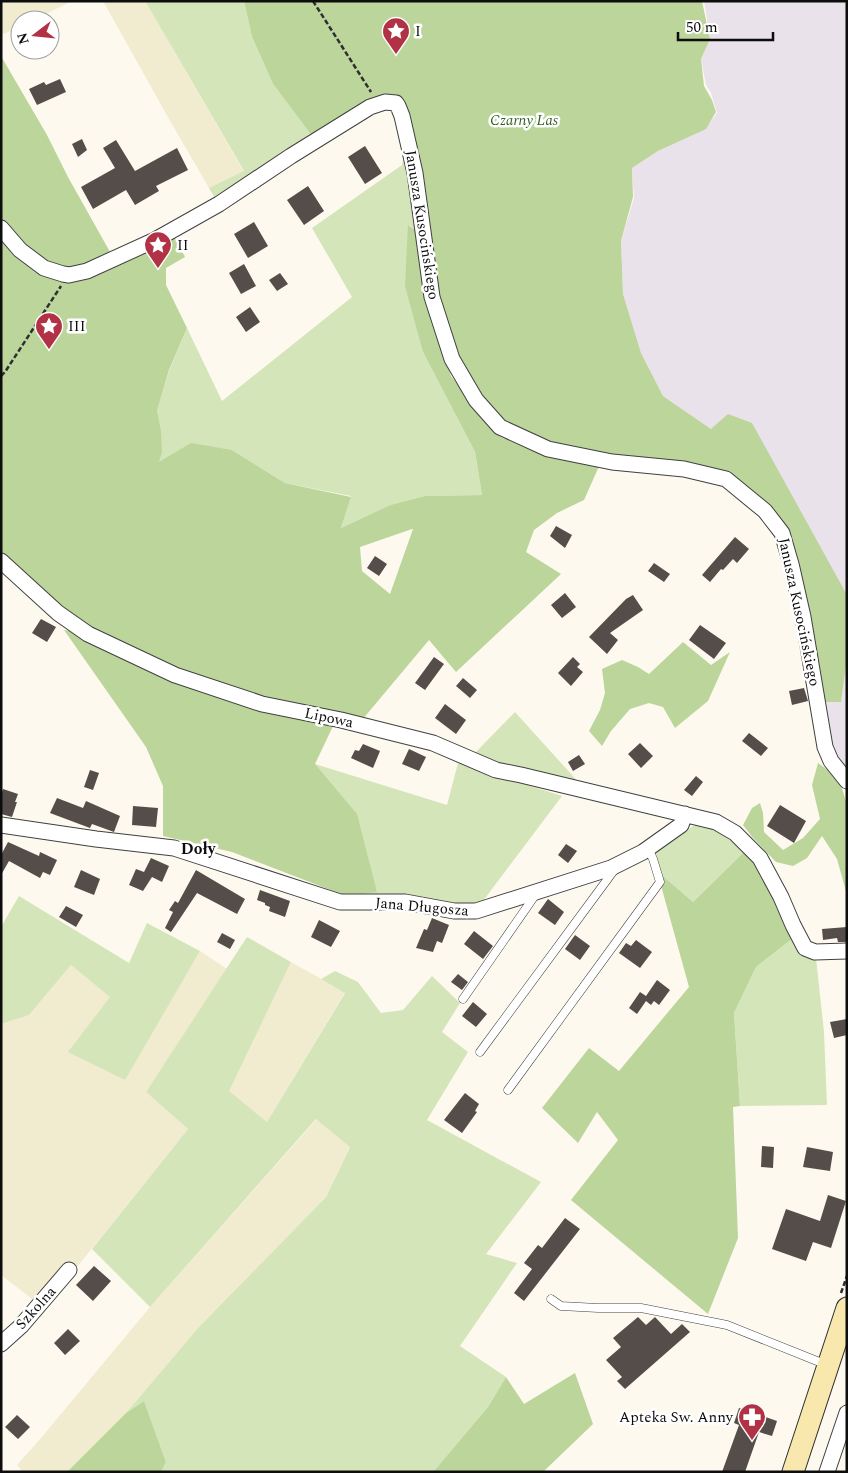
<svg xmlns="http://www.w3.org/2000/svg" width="848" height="1473" viewBox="0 0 848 1473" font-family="Spectral,serif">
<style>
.industrial{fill:#e9e2eb}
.farmland{fill:#f1ebd0}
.green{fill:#d5e5ba}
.forest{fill:#bbd59b;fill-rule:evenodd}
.building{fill:#554d4a}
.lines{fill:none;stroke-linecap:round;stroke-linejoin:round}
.lane-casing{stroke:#404040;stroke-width:9}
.street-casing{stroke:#404040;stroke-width:17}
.secondary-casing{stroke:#2f2f2f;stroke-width:23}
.path{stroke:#2f2f2f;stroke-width:2.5;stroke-dasharray:5 2.5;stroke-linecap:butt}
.lane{stroke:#fff;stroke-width:8}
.street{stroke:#fff;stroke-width:15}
.secondary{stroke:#f8e8ae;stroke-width:21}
.labels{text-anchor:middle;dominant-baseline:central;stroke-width:5;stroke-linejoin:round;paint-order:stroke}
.poi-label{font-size:15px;fill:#0d0d0d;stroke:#fff;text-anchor:start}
.park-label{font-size:15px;font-style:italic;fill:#365f23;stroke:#fff}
.street-label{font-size:15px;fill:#0d0d0d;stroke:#fff}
.neighbourhood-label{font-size:16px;font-weight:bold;fill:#0d0d0d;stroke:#fff}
</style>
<rect width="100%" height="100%" fill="#fef9ee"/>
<path class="industrial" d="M704,1h143v594l-136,-166 -48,-33 -22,-43 -18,-59 -2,-53 13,-43 -2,-30 26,-17 47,-22 12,-16 -6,-20 -5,-8 -5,-26 9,-21z
M847,658v112l-14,-21 -6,-29 -1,-18 15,-1z"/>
<path class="farmland" d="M1,1h71l-38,19h-14v7l-19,8z
M103,1h42l99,171 -35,16 -40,-69z
M200,951l27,18 -81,123 42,37 -144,179 -43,-33v-251l28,-9 42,-50 40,32 13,83z
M291,962l54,30 -78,130 -39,-31z
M317,1119l33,27 -24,51 -128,131 -72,85 -59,59h-44l-6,-7 24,-27 109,-131z"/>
<path class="green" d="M145,1h99l8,36 21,47 38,50 -95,66 -7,-12 35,-17z
M404,155l11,75 -6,-5 14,127 52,100 7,43 -57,1 -35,9 -49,23 10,-32 -66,-13 -53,-33 -74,12 -1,-51 12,-40 18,-43 35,73 130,-104 -40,-69 90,-63z
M515,712l66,73 -109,-29z
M458,763l104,33 -79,105 -19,5 -118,-10 31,-5 -62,-127 132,41z
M697,824l17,3 30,25 -51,50 -36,-31 -4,-12 6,-13z
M19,896l110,67 18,-40 53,28 -75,129 -57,-28 42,-55 -39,-32 -42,50 -28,9v-97z
M247,937l44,25 -62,129 38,31 78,-129 -24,-14 14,-8 23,11 23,31 22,-3 29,-34 28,27 -18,29 26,20 -41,68 114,62 -55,72 31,9 -57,83 46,31 -18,30 -55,65h-272l5,-10 -22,-61 -18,12 72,-85 128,-131 24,-50 -34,-28 -166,188 -58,-58 96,-120 -42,-37z
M792,939l24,19 8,74 3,73 -87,1 -6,-93 22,-46z"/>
<path class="forest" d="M244,1h458l8,38 -9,20 3,27 8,14 4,12 -10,17 -48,22 -26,17 1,29 -12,44 2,53 18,59 22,43 48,33 17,-15 24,9 95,172v63l-6,44h-15l-6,-8 -26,-135 -11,-38 -56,-43 -178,-30 -48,-22 -25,-26 -44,-103 -30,-181 -17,-14 -69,39 -43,-57 -21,-47z
M1,56l46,79 21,42 46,82 57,-29 14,27 -19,11v17l21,43 -18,42 -12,41 4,20 1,21 -3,10 32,-19 41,7 53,33 66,14 -10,31 49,-23 35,-9 57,-1 -7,-43 -52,-100 -18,-66 3,-61 7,5 9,62 27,84 35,46 16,16 98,26 -16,36 -27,13 -23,17 -8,22 35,22 -105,98 -27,-32 -67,80 -132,-32 104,36 -19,40 42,50 20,78 -31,4 -114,-44 -69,-16v-50l-17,-39 -82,-117 8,1 11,7 26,15 23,8 -131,-94zM412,529h1l-23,65 -28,-23 -2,-24z
M683,642l28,23 19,-13 -22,49 -33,27 -12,-21 -14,-4 -19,6 -19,22 -9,15 -13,-15 11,-21 5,-17 -3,-24 20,-9 16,7 11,7z
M818,763l21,15 8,27v90l-10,-36 -15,-23 -15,22 -14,8 -17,-4 -23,-24 -10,-13 9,-17 8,-5 3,10 1,19 19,18 20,-12 17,-19 -8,-34z
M744,852l16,17 32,70 -36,28 -22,46 6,93 -7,1 5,131 -30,76 -137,-114 47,-60 -21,-28 -19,31 -36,-35 47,-60 30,23 70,-84 -32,-116 36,31z
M575,1373l18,51 -50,48h-110l55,-65 18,-30 18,27z
M144,1401l22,61 -5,10h-94l59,-59z"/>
<path class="building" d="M60,79l6,13 -29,13 -8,-16 15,-7 2,3z
M82,139l5,11 -9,7 -6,-13z
M116,140l19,31 42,-23 11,22 -32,16 3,5 -24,14 -9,-15 -33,19 -12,-22 34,-19 -12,-20z
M365,146l17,27 -17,11 -17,-27z
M308,186l16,25 -20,14 -17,-25z
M254,222l14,24 -20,12 -14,-24z
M244,264l12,22 -15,8 -12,-21z
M280,273l8,11 -11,7 -8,-11z
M250,307l10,15 -14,10 -10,-15z
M556,526l16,9 -7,13 -15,-12z
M735,537l14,12 -12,14 -4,-4 -10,11 -2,-1 -11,13 -8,-7z
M375,556l12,8 -8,12 -12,-8z
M654,563l16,11 -6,8 -16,-11z
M565,593l11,14 -14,11 -11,-13z
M633,595l10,15 -33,23 8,7 -11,14 -18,-17 37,-38z
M41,619l15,8 -9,15 -15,-9z
M700,625l26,18 -12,16 -25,-19z
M434,657l10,7 -19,26 -10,-7z
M573,657l7,7 -3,3 6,5 -12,14 -13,-13z
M463,678l14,12 -7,8 -14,-12z
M804,688l4,13 -16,4 -3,-14z
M445,704l21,16 -10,14 -21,-16z
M749,733l19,15 -7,8 -19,-15z
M640,743l13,13 -12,12 -13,-14z
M363,744l17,7 -7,17 -22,-10 4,-8 4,1z
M409,749l17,8 -7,14 -17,-7z
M579,755l6,9 -12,7 -5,-9z
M90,770l9,3 -6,17 -9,-3z
M696,776l7,6 -11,14 -8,-6z
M3,789l15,5 -3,8h2l-5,15 -11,-3v-19z
M57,798l26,10 3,-7 34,15 -6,16 -22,-8 -2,4 -40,-15z
M780,805l26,16 -12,22 -27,-17z
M133,806l25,2 -2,19 -24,-2z
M8,842l31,14 1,-4 17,8 -7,15 -7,-3 -3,6 -31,-17 -8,14v-20z
M566,844l11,7 -9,12 -10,-8z
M151,858l18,8 -7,16 -10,-5 -9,14 -14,-6 7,-16 8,3z
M81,870l19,9 -6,16 -20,-8z
M196,870l49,29 -8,15 -40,-21 -26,39 -6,-4 8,-16 -4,-2 6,-9 3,2z
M260,890l30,11 -5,16 -16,-6 1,-4 -5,-2v-2l-8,-3z
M548,899l16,13 -9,13 -17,-12z
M66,906l17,9 -7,12 -17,-10z
M432,918l17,7 -7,18 -5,-2 -4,11 -17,-4 8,-19 3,1z
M319,920l21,11 -9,16 -20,-10z
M847,927v15h-9l-1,-4 -14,2 -1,-11z
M474,931l19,15 -10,13 -19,-15z
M222,933l13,7 -5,9 -13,-7z
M575,935l15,11 -10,14 -15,-11z
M636,940l16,12 -12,16 -21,-15 7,-10 5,3z
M458,974l10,8 -6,8 -11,-8z
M657,980l13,10 -11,15 -5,-4 -3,4 -5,-4 -9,13 -8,-6 11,-16 6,4z
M473,1002l14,12 -11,13 -14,-11z
M847,1019v16l-13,3 -4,-16z
M465,1093l14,11 -4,7 2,1 -15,21 -18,-13z
M762,1146l12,1 -1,21 -12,-1z
M807,1147l26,5 -3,19 -27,-4z
M828,1195l18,6 -15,47 -18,-6 -7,19 -34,-12 14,-40 34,12z
M565,1218l15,11 -56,72 -10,-8 18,-24 -8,-6 14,-18 4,3z
M94,1266l17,15 -18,20 -17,-16z
M638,1317l8,8 9,-8 16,17 11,-10 8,8 -65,57 -8,-8 5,-4 -16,-17 15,-13 -8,-9z
M68,1329l12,12 -15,14 -11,-12z
M739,1408l38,13 -5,15 -13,-4 -14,40h-23l17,-47 -5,-2z
M17,1415l13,12 -12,12 -13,-12z"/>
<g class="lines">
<g class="lane-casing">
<path id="lane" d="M463,999l73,-105
M480,1052l135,-183
M508,1090l152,-208 -7,-23 -5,-11
M551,1299l10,7 37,2h43l86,17 100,40"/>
</g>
<g class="street-casing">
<path id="street" d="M1,228l19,22 24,18 19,6 6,1 18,-4 68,-31 64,-36 72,-48 79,-49 15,-5 11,1 2,3 4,10 13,57 17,124 20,62 24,41 24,27 48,22 64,13 72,7 42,10 39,32 17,22 9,31 12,53 22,130 6,14 16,20
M1,561l57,52 30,21 87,41 87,29 79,16 92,23 63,27 25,5 195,47 19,11 25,25 21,39 12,28 12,23 10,4 32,-1
M1,825l95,14 78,9 166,54h65l49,9h22l135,-43 32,-16 38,-27 4,-11
M1,1344l20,-18 48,-56
M827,1472l20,-59"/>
</g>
<g class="secondary-casing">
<path id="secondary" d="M793,1472l54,-164"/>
</g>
<path class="path" d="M313,1l58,91
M1,376l4,-4 56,-86
M841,1293l6,-17"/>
<use href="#lane" class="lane"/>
<use href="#street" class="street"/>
<use href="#secondary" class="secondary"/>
</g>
<defs>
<g id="sight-pin" transform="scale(1.4375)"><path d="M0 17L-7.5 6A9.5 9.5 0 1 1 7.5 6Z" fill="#b13145" stroke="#fff"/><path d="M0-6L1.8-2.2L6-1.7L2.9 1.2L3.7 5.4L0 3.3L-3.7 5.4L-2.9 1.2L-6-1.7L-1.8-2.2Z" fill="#fff"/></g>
<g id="pharmacy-pin" transform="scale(1.4375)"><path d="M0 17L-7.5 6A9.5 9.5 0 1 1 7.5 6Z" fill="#b13145" stroke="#fff"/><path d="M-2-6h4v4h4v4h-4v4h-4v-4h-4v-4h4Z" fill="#fff"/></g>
</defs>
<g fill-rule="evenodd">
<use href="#sight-pin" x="396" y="31"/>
<use href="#sight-pin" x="158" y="245"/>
<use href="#sight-pin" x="49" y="326"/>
<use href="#pharmacy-pin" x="752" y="1417"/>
</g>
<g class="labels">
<g class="poi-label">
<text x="415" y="31">I</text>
<text x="177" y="245">II</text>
<text x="68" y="326">III</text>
<text x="733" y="1417" text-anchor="end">Apteka Sw. Anny</text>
</g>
<g class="park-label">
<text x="524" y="120">Czarny Las</text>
</g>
<g class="street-label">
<text transform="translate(422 225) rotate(81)">Janusza Kusocińskiego</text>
<text transform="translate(799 612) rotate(78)">Janusza Kusocińskiego</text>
<text transform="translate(329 718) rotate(12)">Lipowa</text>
<text transform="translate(422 907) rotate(5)">Jana Długosza</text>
<text transform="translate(36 1308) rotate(-48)">Szkolna</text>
</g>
<g class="neighbourhood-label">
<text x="198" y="849">Doły</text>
</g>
</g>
<rect width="848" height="1473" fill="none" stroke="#0d0d0d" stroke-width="5"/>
<g transform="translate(35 35) rotate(254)"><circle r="24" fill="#ffffff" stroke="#9e9e9e"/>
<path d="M0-4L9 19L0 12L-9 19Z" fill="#b13145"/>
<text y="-8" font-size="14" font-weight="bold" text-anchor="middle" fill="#0d0d0d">N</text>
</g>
<path d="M678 32v8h95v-8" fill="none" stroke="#0d0d0d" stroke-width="2.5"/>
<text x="686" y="32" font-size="15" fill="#0d0d0d" stroke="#ffffff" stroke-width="4" paint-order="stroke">50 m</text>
</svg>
